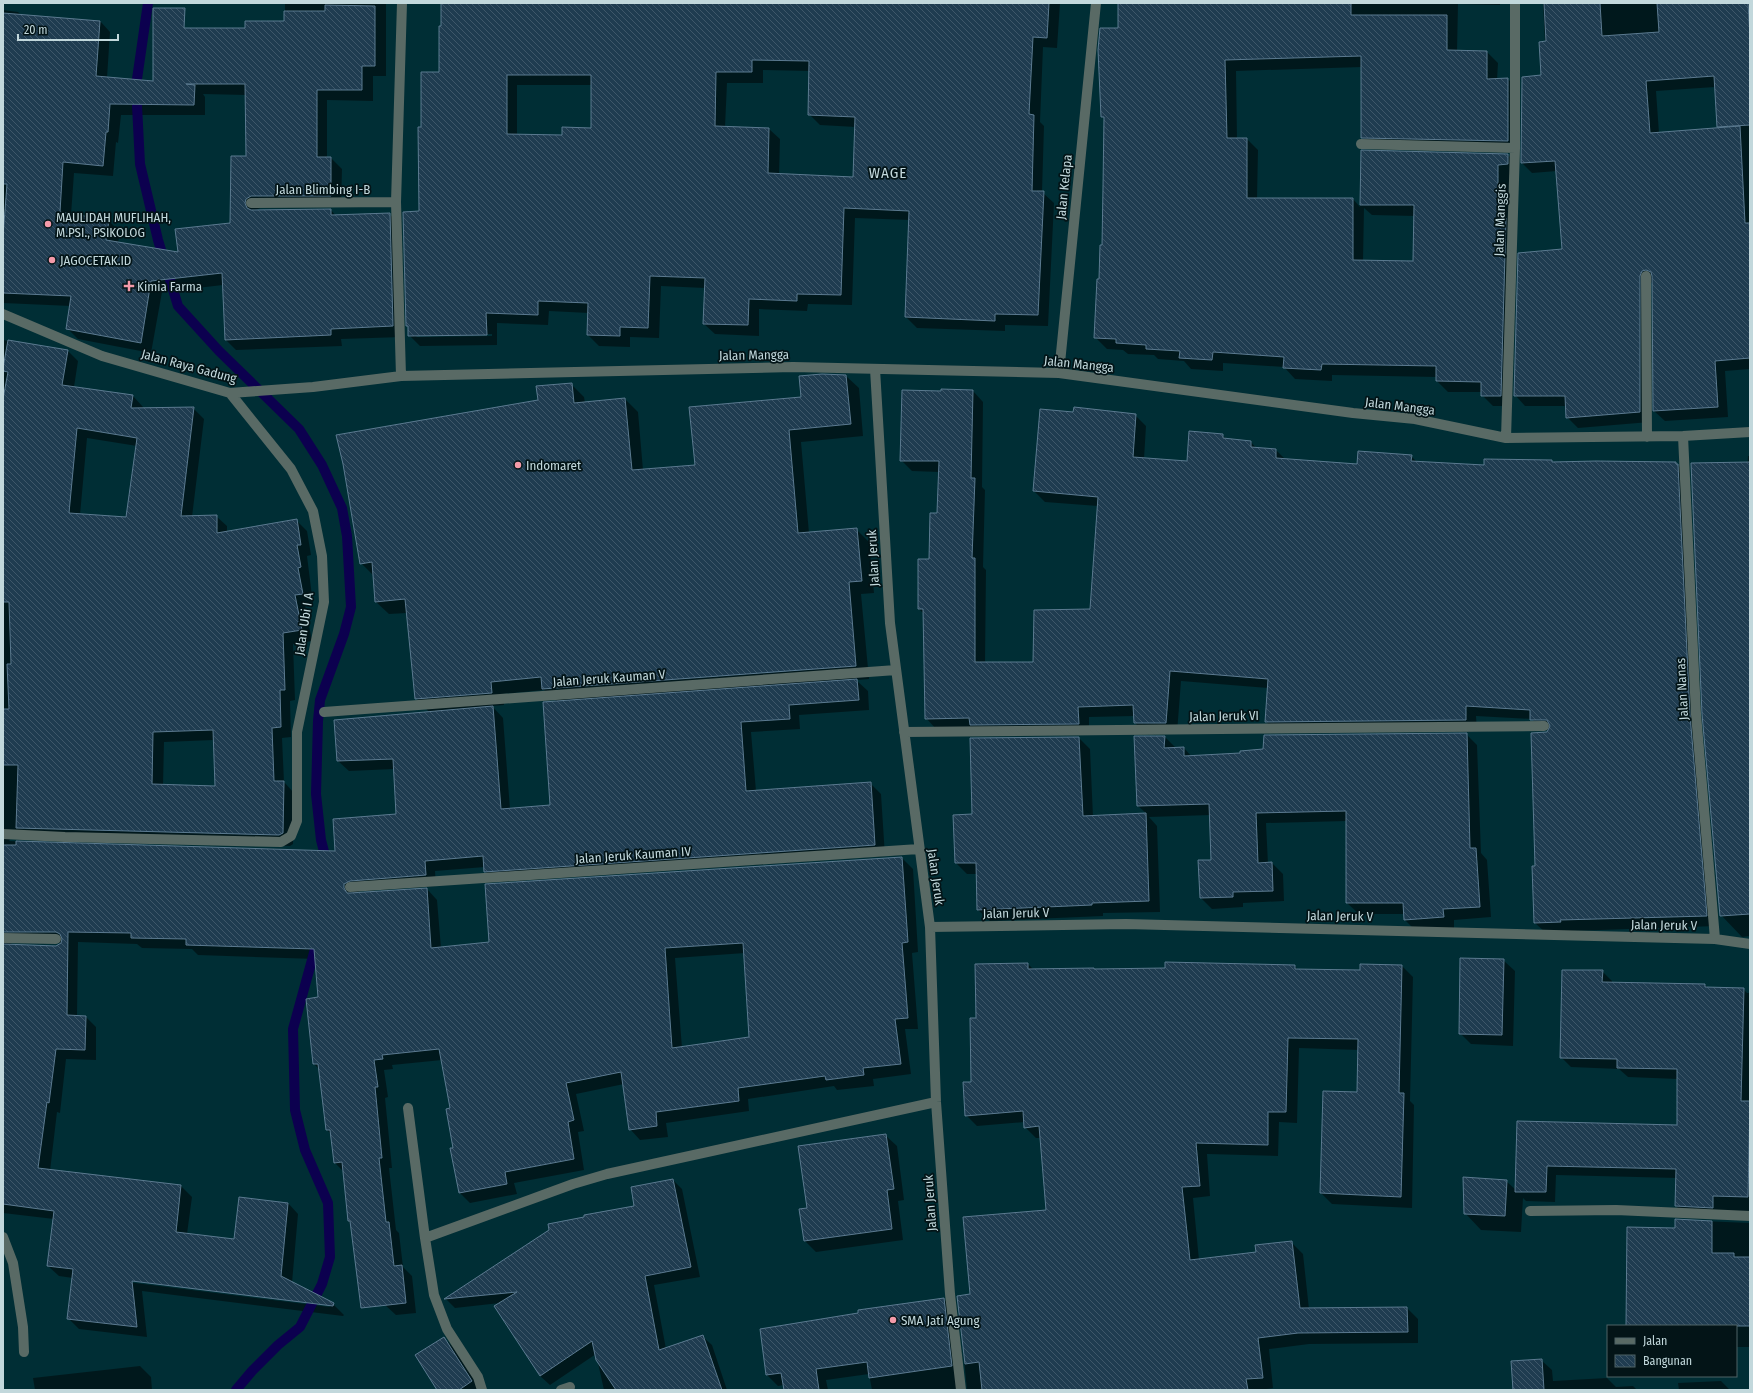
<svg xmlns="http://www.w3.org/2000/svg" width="1753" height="1393" viewBox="0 0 1753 1393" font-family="'Fira Sans Condensed',sans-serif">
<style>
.shadow{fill:#0007;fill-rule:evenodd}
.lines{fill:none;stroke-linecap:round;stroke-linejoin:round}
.stream{stroke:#0c004f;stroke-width:10}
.building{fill:url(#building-back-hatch);stroke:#5b7a90;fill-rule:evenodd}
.minor{stroke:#596a65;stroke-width:10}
.poi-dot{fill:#f39aa9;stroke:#031417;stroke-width:1.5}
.labels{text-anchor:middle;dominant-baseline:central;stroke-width:3.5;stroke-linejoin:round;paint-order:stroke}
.street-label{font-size:13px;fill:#c2d8dc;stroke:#031417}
.poi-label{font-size:13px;fill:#c2d8dc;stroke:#031417;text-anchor:start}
.quarter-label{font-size:15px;letter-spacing:1px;fill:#c2d8dc;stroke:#031417}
</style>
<defs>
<pattern id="building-back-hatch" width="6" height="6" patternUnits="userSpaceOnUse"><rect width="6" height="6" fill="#1f3c50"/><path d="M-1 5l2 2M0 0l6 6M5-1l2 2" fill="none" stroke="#3e5769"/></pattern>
</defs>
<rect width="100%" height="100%" fill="#002e35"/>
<path class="shadow" d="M285,3h101v73h-13v25l-46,-1v58h4l11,11 -1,37 -79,1 -6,3h75l5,6 53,-2 11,10 3,113 -62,2 1,7 -106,4 -10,-10 -3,-55 -61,7 -11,61 -73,-14 -11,-11 4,-22 -68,-3v-293l15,2 3,3 79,6 10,11 -3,46 47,4 72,-49 59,-11zM203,94l43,1 1,62 -16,67 -52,29 -61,-10 2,-11 -11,-11 -38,-6 3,-42 39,3 3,-34 2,1 3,-28h84v-18z
M442,3h618l-3,45 -14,-1 -3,75 4,4 -2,66 12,11 -6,123 -43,-1v6l-88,-3 -11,-11 4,-97 -55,-2 -3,87 -44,-1 -1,7 -48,-2v27l-44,-2 -11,-10 1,-36 -44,-2 -2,52 -29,-1v10l-31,-1 -11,-11 1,-22 -40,-2 -1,14 -51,-2v22l-77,1 -11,-11v-7l-2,-3 13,-113 2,-84 18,-55zM763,70l47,1 -1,43 11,11 36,2 -2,51 -75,-3 1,-36 -11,-10 -44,-2 2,-44h36zM517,85h75v44l-29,7 -46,-1zM492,334v2l-75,1 -2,-2z
M1119,3h381v2l-42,-1 -1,48h30l11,11 -1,17 11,-1 11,11v62l-146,-4 -11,-11v-70l-126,4 1,68h10l11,11 -1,49h96l7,8 2,-55 146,3 11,11v9h-10l2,231h-18l-11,-11v-3h-34l-11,-11v-4l-105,-2v6l-37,-2 -11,-12 -61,-4v8l-32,-2 -7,-8 -26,-2 -4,-4 -26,-1 -5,-4 -16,-1 -11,-11 7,-92 2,-127 -3,-3 17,-87zM1364,208l8,7 43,1 -1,46 -51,-1z
M1543,3h207v366l-25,2 3,46 -63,4 -11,-10v-130l-3,2 -1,139 -72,6 -11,-11v-11h-42l-10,-11 48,-145 -6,-79 -25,2 -10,-10 20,-87 3,-34zM1715,87l3,42 -59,4 -3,-42z
M3,340l65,11 10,10 -4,26 59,9 10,11v2l50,-1 11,11 -12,98 24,-1 11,10v6l69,-12 11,11 4,24 -4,1 6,48 -8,1 7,36 -19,3 2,56 -5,1 1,36 -9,1 2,44 10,11 -1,51 -3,2 -276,-8 -4,1 -1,2 56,3 217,5 2,2 53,1 60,-37 -3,-46 -45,2 -11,-10 92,-48 -14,-15 -9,-85 -18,1 -13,-12 -2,-26 -13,-13 178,-162 32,-17 13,13 1,6 40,-4 13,13 5,58 53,-5 106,-67 44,-22 13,12 4,48 -62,6 8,91 47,-4 13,13 5,51 -13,1 8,85 -13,1 12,11 1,19 -70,5 1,14 -49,3 5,59 114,-8 11,11 4,62 -389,26 -11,-11v-4l-50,4 1,15 -76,5 -5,3 72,-5 10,11 4,48 49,-5 412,-85 11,11 5,83 -6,1 6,76h-13l6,45 -38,5 1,7 -37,4 -3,-4 -86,13 1,12 -83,12 2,14 -28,3 -10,-11 -6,-45 -48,10 8,37 -6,1 6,38 -70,13 3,11 -47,9 -10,-10 -8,-84 -10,-49 -50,5 1,4 -9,1 4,27 -3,1 7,70h-3l7,62 3,3 4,34 9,9 4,37 -20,2 -11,-10 -36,-84 -5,-49 -9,-9 -3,-28 -5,-5 -8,-61 -5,-5 5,-66 -3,-39 -118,-4 -6,-6 -50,-1 -5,-4 -59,-2 -1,74 9,1 10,10v33l-30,-1 -6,54 -3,-1 -7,59 131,15 11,11 -5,37 48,6 53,-37 10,11 -6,69 41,21 11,11 -1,1 -201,-25 5,46 -68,-8 -11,-11 5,-40 -14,-2 -11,-10 6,-47 -51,-6zM87,438l50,8 -10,72 -47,-3zM544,690l13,12 -6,104 -41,3 -7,-91 -11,-12 12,-1 -1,-11zM214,740l2,47 -53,-1 1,-44zM14,942l47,1 -5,4 -49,-1zM745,953l5,85 -68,10 -7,-90zM127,1280l201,24 2,3 -203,-25z
M903,391h70l10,11 -1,85 3,3 -2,77 3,3 -1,93h49l56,-53 8,-104 -53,-4 -11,-11 40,-78 61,2 11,11 -2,33 44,3 34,-27 5,4 24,3 6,7 19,1 10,10 72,5 53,-9 6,6 68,4 67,-5 2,2h122l12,12 12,251 17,200 -146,5 -25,2 -11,-10 1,-56 13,-137h-7l-10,-11 -56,-3 1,15 -200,1 -11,-10 2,-34 -87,-7 -4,52 -31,1 -11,-11v-7l-46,1v17l-153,-5 -10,-11 -2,-104 -5,-5 11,-49 8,-46 1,-42 -27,-1 -11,-11z
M1748,456h2v480l-8,1 -21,-22z
M1466,734l11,11 4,108 6,7 4,57 -37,3v8l-38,3 -11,-11v-6h-46l-12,-11v-82l-81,2 2,41 4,-1 11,11 1,27 -41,2v4l-31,2 -11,-11 11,-37 -1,-46 -62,2 8,9 3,86 -57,1v3l-113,5 -12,-11 -1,-36h-10l-11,-11 17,-48 106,-77 11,11 3,68 54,-3 -9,-8 27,-69 11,11h8l8,9 49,-3z
M1503,960l12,11 -2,75 -42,-2 -11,-11z
M1028,964l6,6 261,-4 3,4 63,1 41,-5 11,11 -3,124 4,4 -2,103 -80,-4 -11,-11 37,-100 1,-43 -60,-2 -2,75 -18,-1 -1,34 -71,-2 3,42 -17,2 6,62 58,-7 35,-10 11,11 6,55 98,-1 11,11v24l-109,1 -40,5 4,39 -15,2h-291l-9,-93 13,-2 76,-84 -6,-73h-5l-11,-11v-5l-48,4 -11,-11 6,-32 5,-64z
M1602,971l10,10v2l93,2 4,3 34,1 4,4h3v226l-64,-3 -10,-10 1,-28 -121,-3 -1,27 -29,-1 -3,-3 -2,34 -40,-2 -16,-17 41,-32 10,9 2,-68 160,4v-47l-50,-2 -9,-8 -48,-2 -10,-10z
M885,1135l12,11 7,54 -6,1 5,39 -87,12 -11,-11 -5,-31 8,-2z
M673,1180l9,9 18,88 -46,8 12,64 36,-13 10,9 15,45h-123l-8,-36 -46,31 -10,-9 -40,-73 -45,5 -9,-9 104,-68 86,-24z
M1676,1220l74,3v124h-14v-21h-109l49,-97z
M944,1299l11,11 9,80h-92l-3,-16 -43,6 2,10h-43l-1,-5 -6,1 -11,-11z
M444,1338l11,11 26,41h-43z
M1541,1360l11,10 1,11 54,-3 9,9 17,-1 4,4h-123z
M140,1366l11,11 1,13h-117l-2,-12z
M1721,1381l9,9h-51l-1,-7z"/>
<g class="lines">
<path class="stream" d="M148,3l-12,83 4,78 18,76 20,66 41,45 80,78 23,36 20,43 5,28 4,71 -7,27 -24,66 -2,21 -2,73 5,46 6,23
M236,1390l16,-19 26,-26 22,-18 22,-43 8,-27 -2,-54 -23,-53 -10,-40 -2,-81 25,-91"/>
</g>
<path class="building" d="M441,3h608l-2,35 -14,-1 -4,77 5,1 -2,76h12l-6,124 -43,-1v7l-90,-4 4,-106 -65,-3 -3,87 -44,-1v7l-48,-2 -1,26 -45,-1 2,-46 -55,-2 -2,52 -28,-1v9l-33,-1 1,-32 -50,-2v14l-52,-2 1,22 -79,1v-10h-2l-3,-114 16,-1 -1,-84h3v-55h18v-46h2zM752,60l57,1 -1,54 47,2 -2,60 -85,-4 1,-45 -54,-2 1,-54h36zM507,75h84v53l-29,-1v8l-55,-1z
M1118,3h233v12h96v35l40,1v28l21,-1v63l-147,-3v-82l-136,4 2,78h20v60h106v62l60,1 1,-56h-54l1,-55 147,4v10l-10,1v53h8l-5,178h-20v-14l-45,-1v-15l-114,-2 -1,6 -38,-2 1,-11 -71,-5 -1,8 -33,-2 1,-7 -34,-2v-4l-30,-2v-4l-22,-1 3,-59h2l1,-34h2l1,-58 1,-70h-3l-3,-67 2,-22h18z
M1544,3h56l2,33 57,-4 -2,-29h91l2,33v89l-33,2 -3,-51 -68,5 4,52 90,-7 5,97h5v135l-35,3 3,46 -65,4 -1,-135 -1,-4 -5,-2 -4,1 -2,5v136l-74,6 -1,-22h-51l4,-143 44,-4 -7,-88 -34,2 1,-86 19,-2 -2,-33 7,-1z
M325,5l50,1v60h-13v24h-45v67h14v39h-80l-5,3 -1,4 2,5 4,2 80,-1v6l59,-2 3,113 -62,3v6l-106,5 -3,-67 -71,8 -10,62 -75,-14 5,-33 -68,-3v-57l4,-52h-4v-171l97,8 -4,55 57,5v-73h32l-1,20h61v-7h39v-10h41zM186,84h59l1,72h-15l-1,67 -55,6 3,23 -72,-12 3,-20 -49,-8 3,-50 40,4 3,-34h2l2,-28 84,1 1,-20z
M8,340l60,10 -6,35 71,10 -2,13 63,-1 -13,109 36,-1v18l80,-14 4,26h-4l4,22 -3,1 5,26 -8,1 7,35 -19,3 2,57h-5l1,37 -9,1 2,53h10l-1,52 -4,2 -263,-7 2,-63h-15v-56h6l-2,-45h4l-2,-62h-6v-203l5,-27 -5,-1v-3zM77,428l60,10 -11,79 -57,-4zM213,730l2,56 -63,-2 1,-52z
M822,374l24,1 5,49 -62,6 9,103 59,-5 5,53 -13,1 7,84 -314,23 -1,-12 -50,5 1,11 -77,6 -10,-100 -30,3 -3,-40 -12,2 -17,-100 -7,-29 202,-35 -2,-14 36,-3 2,20 51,-5 7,72 63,-5 -6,-58 112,-10 -2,-21z
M941,389l32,1 -2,88h4l-3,80h3v104h58l1,-52 56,-1 8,-112 -65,-6 7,-82 33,3 1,-5 62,7 -3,43 54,4 2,-30 34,3v4l28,3v6l25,2v9l81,6 1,-13 54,4 -1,6 73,4v-6l68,1v2l44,-1 80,1v2h2l12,251 17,201 -147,4 1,2 -27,1 -2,-57h3l-4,-133 16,-1 3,-6 -3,-6h-17v-10l-64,-4v14l-201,2 3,-43 -98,-8 -4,52h-32l-1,-18 -55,2 1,17 -109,1 -1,-7 -44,1 -2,-110h-5v-50h11l1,-46h7l2,-52h-39l2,-71 39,1z
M1750,462v452l-30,2 -18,-202 -11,-251z
M857,679l2,21 -70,5 1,14 -49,3 5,69 125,-9 4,63 -391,27 -1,-16 -58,5 1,14 -76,6 -6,3v4l3,5h3l77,-5 4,60 58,-6 -4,-58 417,-27 6,85 -6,1 6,75 -13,1 6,45 -38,4 1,7 -38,5 -1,-4 -87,12 1,13 -83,11 1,14 -28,4 -8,-58 -55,11 8,37 -6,2 6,37 -69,13 2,12 -48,9 -9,-45h3l-7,-39 4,-1 -11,-59 -57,6 1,4 -9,1 4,27h-3l7,71h-3l7,64h3l5,44 8,-1 4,38 -45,5 -11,-87h-2l-6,-59 -8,1 -4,-33h-4l-8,-66h-5l-7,-65 12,-2 -4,-48 -128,-4v-6l-55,-1v-5l-63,-1 -1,83 19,1 -1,34 -29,-1 -7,54 -2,-1 -9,66 143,17 -5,47 58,7 5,-42 49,6 -7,73 53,27 -1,3 -201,-25 5,46 -70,-8 6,-50 -26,-3 7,-55 -51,-7v-260l53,2 5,-3 1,-4 -2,-5 -4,-2h-53v-87h13v-4l319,10 -2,-32 63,-5 -3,-55 -56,2 -3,-41 159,-14 8,103 49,-4 -7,-103zM743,943l6,94 -77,11 -7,-100z
M1467,733l3,115h6l4,59 -37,2 1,8 -40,3 -1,-17h-57v-92l-90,2 2,50 14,-1 1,29 -40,1v5l-33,1 -2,-38h13l-2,-56 -72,2 -3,-70h31l-1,12 20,-1v9l56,-3v-2l23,-2 1,-14z
M1079,737l4,79 63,-3 3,88 -57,2v2l-115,5 -1,-47h-21l-2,-48 19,-1 -2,-76z
M1460,958l44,1 -2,76 -43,-1z
M1165,962l130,3v4l65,1v-6l42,1 -3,128h5l-3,104 -81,-4 3,-102 34,1 1,-53 -70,-1 -2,74h-18v33l-72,-2 4,43 -18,1 8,73 66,-8 -1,-7 37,-4 8,67 107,-1 1,25 -110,1 -40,5 5,40 -17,1 2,11h-266l-3,-28 -14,2 -8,-68 13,-2 -7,-77 83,-7 -7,-84 -15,2 -1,-17 -58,5 -2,-34h8l-1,-64h6l-1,-54 53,-1v6l66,-1v1l71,-1z
M1562,970h41l-1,12 103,2v3l39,1 -3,113h9l-2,96 -35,-1v12l-38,-2 1,-37 -129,-3 -1,26h-31l2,-71 160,4v-56l-60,-1v-9l-57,-1z
M886,1134l8,55 -7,1 5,39 -88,12 -5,-32 8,-1 -9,-62z
M1463,1177l44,3 -2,36 -41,-2z
M673,1179l18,88 -46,9 14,74 44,-15 19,55h-106l-20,-30 -4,-19 -52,35 -46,-70 23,-14 -73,7 105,-69 -1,-6 36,-7v-2l50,-9 -3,-19z
M1675,1219l37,2v32h22v4h16v69h-124l1,-99 48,1z
M944,1298l8,68 -83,12 -2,-16 -51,7 3,21h-35l-3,-17 -15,2 -6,-46 98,-16v-3z
M444,1337l28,44 -13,9h-22l-22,-35z
M1542,1359l2,31h-31l-2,-29z"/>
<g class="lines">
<path class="minor" d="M1361,144l154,4
M251,203l145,-1
M1646,276l1,161
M3,314l99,42 128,37 83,-6 88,-11 392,-9 266,6 294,40 62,6 91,19 177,-2 67,-4
M875,369l15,254 40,304 6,175 14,192 11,96
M1059,373l37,-370
M401,376l-5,-174 6,-199
M1683,436l13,278 19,225
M1506,438l9,-290v-145
M324,712l572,-42
M904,732l640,-6
M3,834l62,3 216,5 10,-6 6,-15v-89l27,-130 -2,-46 -9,-45 -22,-42 -61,-76
M350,887l569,-38
M930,927l196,-3 589,15 35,5
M3,938l53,1
M408,1108l17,130 9,57 13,34 31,48 4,13
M1530,1211l86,-1 134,6
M3,1237l10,26 10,64 1,25
M425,1238l148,-54 34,-10 329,-72
M561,1390l9,-3"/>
</g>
<g class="poi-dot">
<circle cx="48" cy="224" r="4"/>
<circle cx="52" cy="260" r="4"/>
<path d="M127 280h4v4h4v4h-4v4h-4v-4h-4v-4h4z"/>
<circle cx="518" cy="465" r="4"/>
<circle cx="893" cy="1320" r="4"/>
</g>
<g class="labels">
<g class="street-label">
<text transform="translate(1064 187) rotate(-84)">Jalan Kelapa</text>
<text x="323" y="189">Jalan Blimbing I-B</text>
<text transform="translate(1500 220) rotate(-88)">Jalan Manggis</text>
<text transform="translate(754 355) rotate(-1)">Jalan Mangga</text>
<text transform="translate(1079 364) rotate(6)">Jalan Mangga</text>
<text transform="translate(189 366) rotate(15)">Jalan Raya Gadung</text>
<text transform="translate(1400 406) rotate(7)">Jalan Mangga</text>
<text transform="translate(873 558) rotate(-93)">Jalan Jeruk</text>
<text transform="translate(304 624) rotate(-81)">Jalan Ubi I A</text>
<text transform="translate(609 678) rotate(-4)">Jalan Jeruk Kauman V</text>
<text transform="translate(1682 689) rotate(-93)">Jalan Nanas</text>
<text transform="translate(1224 716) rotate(-1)">Jalan Jeruk VI</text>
<text transform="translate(633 855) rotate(-4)">Jalan Jeruk Kauman IV</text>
<text transform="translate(936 877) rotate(82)">Jalan Jeruk</text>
<text transform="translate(1016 913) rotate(-1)">Jalan Jeruk V</text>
<text transform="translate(1340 916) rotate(1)">Jalan Jeruk V</text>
<text transform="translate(1664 925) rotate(1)">Jalan Jeruk V</text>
<text transform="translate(930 1203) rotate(-94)">Jalan Jeruk</text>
</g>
<g class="poi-label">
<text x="56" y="217">MAULIDAH MUFLIHAH,<tspan x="56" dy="15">M.PSI., PSIKOLOG</tspan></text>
<text x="60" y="260">JAGOCETAK.ID</text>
<text x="137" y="286">Kimia Farma</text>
<text x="526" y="465">Indomaret</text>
<text x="901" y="1320">SMA Jati Agung</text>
</g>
<g class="quarter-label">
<text x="888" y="173">WAGE</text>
</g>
</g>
<rect width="1753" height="1393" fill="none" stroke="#c2d8dc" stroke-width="8"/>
<rect x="1607" y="1325" width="130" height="52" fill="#031417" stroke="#4f6266"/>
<rect x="1615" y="1338" width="20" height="6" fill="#596a65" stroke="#4f6266"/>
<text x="1643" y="1345" font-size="12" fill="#c2d8dc">Jalan</text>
<rect x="1615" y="1355" width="20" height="12" fill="url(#building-back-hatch)" stroke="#4f6266"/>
<text x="1643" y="1365" font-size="12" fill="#c2d8dc">Bangunan</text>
<path d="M18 34v6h100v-6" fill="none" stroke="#c2d8dc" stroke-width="2"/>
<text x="24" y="34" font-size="12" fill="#c2d8dc" stroke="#031417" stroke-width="3" paint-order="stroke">20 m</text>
</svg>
